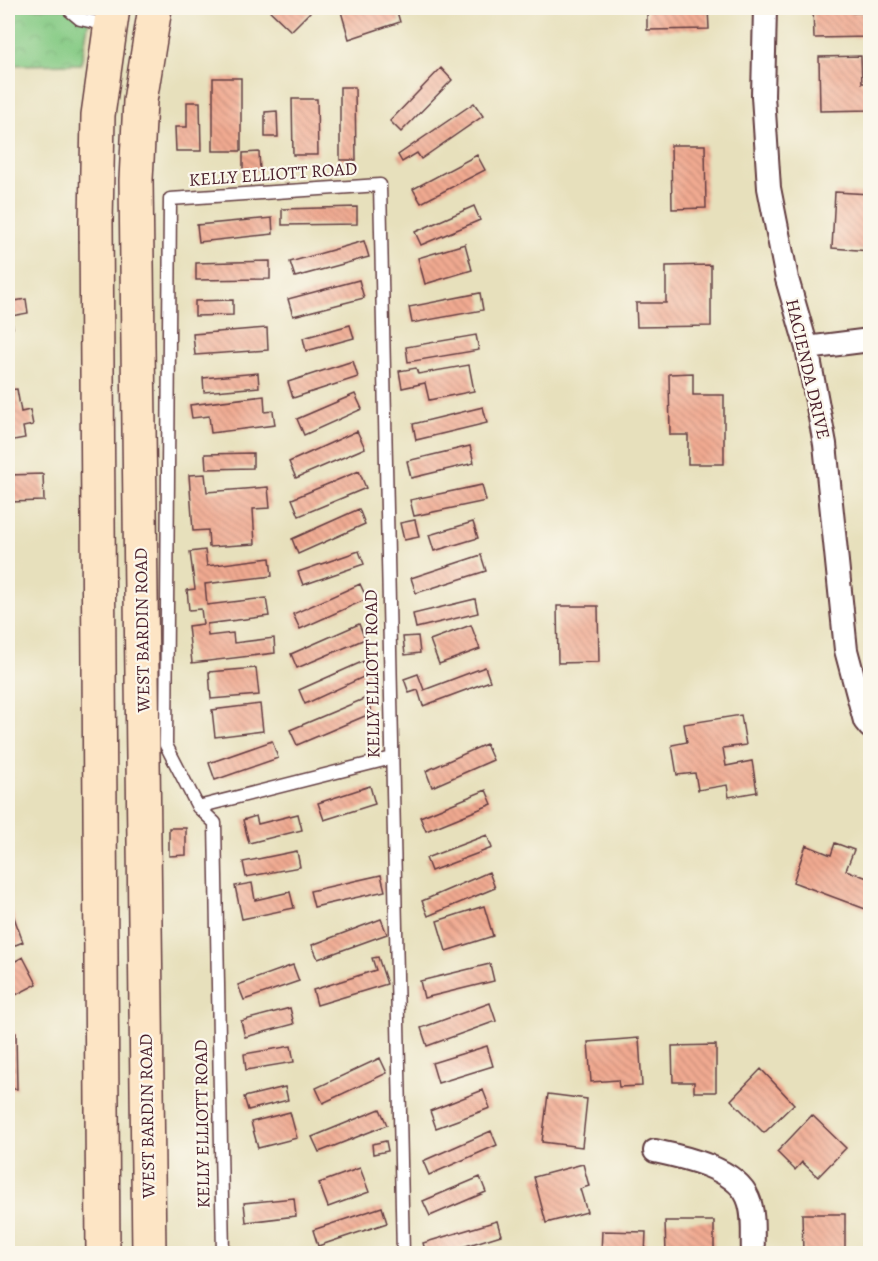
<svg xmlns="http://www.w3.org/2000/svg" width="878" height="1261" viewBox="0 0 878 1261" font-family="Alegreya,serif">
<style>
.park{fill:url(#park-crowns);stroke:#687458;stroke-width:1.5}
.building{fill:url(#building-back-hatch)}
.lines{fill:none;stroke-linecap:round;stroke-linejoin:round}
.lane-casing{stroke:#623c41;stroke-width:15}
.street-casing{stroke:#623c41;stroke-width:26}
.secondary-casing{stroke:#623c41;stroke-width:36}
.lane{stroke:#fff;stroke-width:12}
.street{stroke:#fff;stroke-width:22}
.secondary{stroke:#fde5c5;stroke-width:33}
.labels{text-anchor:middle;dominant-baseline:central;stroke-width:4.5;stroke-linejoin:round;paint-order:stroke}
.street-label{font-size:18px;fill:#4a1f2b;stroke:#fbf7ec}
</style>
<defs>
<pattern id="park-crowns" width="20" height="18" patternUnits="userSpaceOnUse" patternTransform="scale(1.5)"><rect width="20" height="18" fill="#85ca84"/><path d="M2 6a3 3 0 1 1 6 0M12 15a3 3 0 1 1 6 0" fill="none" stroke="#74ad72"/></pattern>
<pattern id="building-back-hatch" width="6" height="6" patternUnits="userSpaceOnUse" patternTransform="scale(1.5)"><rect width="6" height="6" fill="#f1aa91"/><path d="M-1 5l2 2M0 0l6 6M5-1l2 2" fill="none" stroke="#c58a77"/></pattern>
</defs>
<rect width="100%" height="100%" fill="#fbf7ec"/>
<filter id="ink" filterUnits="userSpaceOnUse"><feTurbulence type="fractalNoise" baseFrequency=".0167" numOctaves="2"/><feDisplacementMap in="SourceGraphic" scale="12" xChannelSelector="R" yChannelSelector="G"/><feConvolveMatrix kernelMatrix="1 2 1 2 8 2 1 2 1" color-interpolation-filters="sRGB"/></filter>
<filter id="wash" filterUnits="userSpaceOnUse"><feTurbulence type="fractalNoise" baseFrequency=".008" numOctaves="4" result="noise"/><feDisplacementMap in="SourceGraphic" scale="24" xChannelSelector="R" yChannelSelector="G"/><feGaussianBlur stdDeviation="1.35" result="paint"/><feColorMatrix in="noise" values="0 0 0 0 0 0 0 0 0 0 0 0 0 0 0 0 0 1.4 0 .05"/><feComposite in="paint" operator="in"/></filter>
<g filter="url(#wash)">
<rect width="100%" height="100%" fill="#e7e0bc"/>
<path class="park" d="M8,8h83l-10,56 -73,1z"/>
<g id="blocks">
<path class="building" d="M267,8h47l-23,23z
M340,8h56l4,14 -51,17z
M647,8h61l1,21 -62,1z
M813,8h40v5l17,-1v25l-56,1z
M861,56l1,27h8v27l-50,1 -1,-54z
M441,68l11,12 -51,52 -11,-11z
M213,78h28v73h-28z
M340,87h15l1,73h-16z
M292,99h25l1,56h-25z
M187,102h13l1,49h-25l-1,-24h12z
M474,103l9,13 -62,43 -4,-6 -15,9 -4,-7z
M277,111l1,26h-13v-25z
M671,145h34l1,63 -34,1z
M259,152l1,19 -17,1v-19z
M477,155l8,15 -64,33 -8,-14z
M835,192l35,2v57l-38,-3z
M474,206l6,14 -59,25 -6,-13z
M357,207v17l-75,1v-16z
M272,218l1,16 -74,8 -2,-17z
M364,241l5,16 -74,20 -5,-15z
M465,244l7,26 -47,14 -7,-26z
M270,261v18l-74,1v-17z
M711,265v61l-74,1 -1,-24h30v-37z
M359,280l5,18 -71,18 -5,-17z
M480,293l3,17 -71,13 -3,-16z
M26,299l2,14 -17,3 2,12 -5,1v-27z
M233,300v15l-38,1v-15z
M350,325l4,13 -48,13 -3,-13z
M267,328l1,22 -73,5 -2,-21z
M476,335l3,15 -71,12 -2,-15z
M353,361l5,16 -65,21 -5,-16z
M469,365l5,26 -45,9 -4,-17 -23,5 -3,-17 17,-3 2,6z
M258,373l1,14 -55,5 -1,-14z
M693,373v22h31v69h-36v-29h-18l-1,-61z
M17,389l4,23 9,-2 3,15 -10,2 2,11 -17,3v-51z
M355,394l7,15 -58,26 -7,-16z
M264,396l1,16 8,-1 2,14 -64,8 -2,-17 -17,2 -2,-13z
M483,407l4,16 -71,17 -3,-16z
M357,431l8,17 -69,30 -7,-16z
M470,446l4,17 -63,15 -4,-17z
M253,453v15l-47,1 -1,-15z
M359,471l7,17 -67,28 -7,-17z
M43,474l1,27 -36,1v-27z
M205,474l2,18 61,-5 2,21 -17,1 2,35 -46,3 -1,-17 -15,1 -4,-56z
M482,485l4,16 -72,15 -4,-16z
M359,509l6,15 -67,30 -6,-15z
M415,520l4,17 -15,3 -4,-17z
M473,522l5,16 -44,13 -5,-16z
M205,550l2,16 63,-8 2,18 -67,8 2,21 59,-7 3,18 -62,8 1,12 25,-3 1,10 40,-5 1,15 -83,10 -4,-37 15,-2 -2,-15 -12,1 -2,-20 8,-1 -5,-37z
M359,551l5,13 -61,21 -5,-13z
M481,555l5,16 -70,22 -5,-15z
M360,584l7,15 -67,30 -7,-15z
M475,599l3,14 -62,15 -3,-14z
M557,606h41l1,56 -41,1z
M359,624l6,15 -68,29 -6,-14z
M471,625l9,24 -41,15 -9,-24z
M418,636l2,17 -15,2 -2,-18z
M364,661l6,13 -65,30 -6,-14z
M485,667l5,14 -67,25 -5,-16 -9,3 -5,-14 14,-5 6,16z
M256,668l3,27 -48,4 -2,-27z
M366,698l6,15 -75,32 -7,-15z
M260,704l3,27 -48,6 -3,-27z
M741,715l5,30 -23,3 3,18 26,-5 5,31 -28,5 -2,-12 -29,5 -3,-17 -18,2 -5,-30 15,-3 -3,-18z
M272,741l6,17 -63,22 -6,-17z
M486,744l7,16 -61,27 -6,-16z
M370,786l5,18 -51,16 -6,-17z
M486,790l6,14 -66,27 -6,-14z
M298,814l4,16 -53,13 -6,-23 13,-4 2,8z
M169,828h17v27l-17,1z
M487,835l5,13 -61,23 -5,-13z
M835,843l19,7 -8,20 24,9v24l-2,7 -75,-28 13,-37 25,10z
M297,851l3,16 -54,10 -3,-15z
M489,872l6,16 -67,28 -6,-15z
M381,875l4,16 -71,16 -4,-16z
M252,883l3,17 35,-8 4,16 -52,11 -7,-33z
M8,901l15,41 -15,6z
M484,906l9,30 -47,15 -9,-30z
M381,919l6,15 -69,25 -6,-14z
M23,957l14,27 -29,15v-34z
M378,957l9,27 -70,21 -4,-15 63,-20 -4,-12z
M490,964l4,17 -70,17 -4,-17z
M293,965l6,16 -55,19 -6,-15z
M490,1003l6,18 -69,25 -6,-18z
M290,1008l4,16 -49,13 -4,-16z
M8,1033h8l1,56h-9z
M639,1038l3,48 -23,1 -1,-7 -27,2 -3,-40z
M716,1045v47h-22v-10h-21l-1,-36z
M291,1046l3,16 -48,8 -2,-16z
M487,1046l6,20 -55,17 -6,-20z
M380,1058l7,15 -64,30 -7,-15z
M761,1069l33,35 -30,29 -33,-33z
M285,1087l3,13 -40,10 -4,-13z
M483,1090l7,18 -54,20 -6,-17z
M548,1094l39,5 -5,48 -40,-5z
M380,1109l7,16 -68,27 -7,-15z
M290,1112l7,26 -39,10 -7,-26z
M812,1115l34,33 -28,29 -16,-15 -7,8 -18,-18z
M491,1131l6,14 -68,30 -6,-14z
M386,1141l2,10 -15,3 -1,-10z
M583,1164l6,22 -9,3 7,23 -41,11 -12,-46z
M360,1168l9,24 -41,15 -9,-24z
M480,1177l6,15 -56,24 -7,-15z
M294,1198l2,18 -50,6 -2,-19z
M382,1207l5,16 -69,23 -5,-16z
M802,1214h43v40h-42z
M497,1221l4,14 -61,19h-14l-3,-11z
M665,1221h49v33h-48z
M602,1231l44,1 -1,22h-44z"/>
</g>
</g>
<g filter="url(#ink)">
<use href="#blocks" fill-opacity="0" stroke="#623c41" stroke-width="1.5"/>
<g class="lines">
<g class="lane-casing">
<path id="lane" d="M67,8l13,11 28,6
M198,807l194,-49
M223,1254l-8,-431 -17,-16 -32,-62 4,-546 210,-14 23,1069"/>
</g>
<g class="street-casing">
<path id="street" d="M765,8l-2,88 6,92 18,91 20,69 18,96 21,206 19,71 5,6
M807,348l63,-8
M655,1151c28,6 81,17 93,47 7,16 4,38 5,56"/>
</g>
<g class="secondary-casing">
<path id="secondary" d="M103,1254l-7,-1032 2,-107 15,-107
M149,1254l-13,-1074 4,-79 15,-93"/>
</g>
<use href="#lane" class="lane"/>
<use href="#street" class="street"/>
<use href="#secondary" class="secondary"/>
</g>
</g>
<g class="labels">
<g class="street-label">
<text transform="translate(273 174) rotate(-4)">KELLY ELLIOTT ROAD</text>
<text transform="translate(808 369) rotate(77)">HACIENDA DRIVE</text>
<text transform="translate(142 630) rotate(-91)">WEST BARDIN ROAD</text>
<text transform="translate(372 674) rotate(-91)">KELLY ELLIOTT ROAD</text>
<text transform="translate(147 1116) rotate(-91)">WEST BARDIN ROAD</text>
<text transform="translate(202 1124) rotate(-91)">KELLY ELLIOTT ROAD</text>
</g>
</g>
<rect width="878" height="1261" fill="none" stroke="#fbf7ec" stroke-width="30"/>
</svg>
